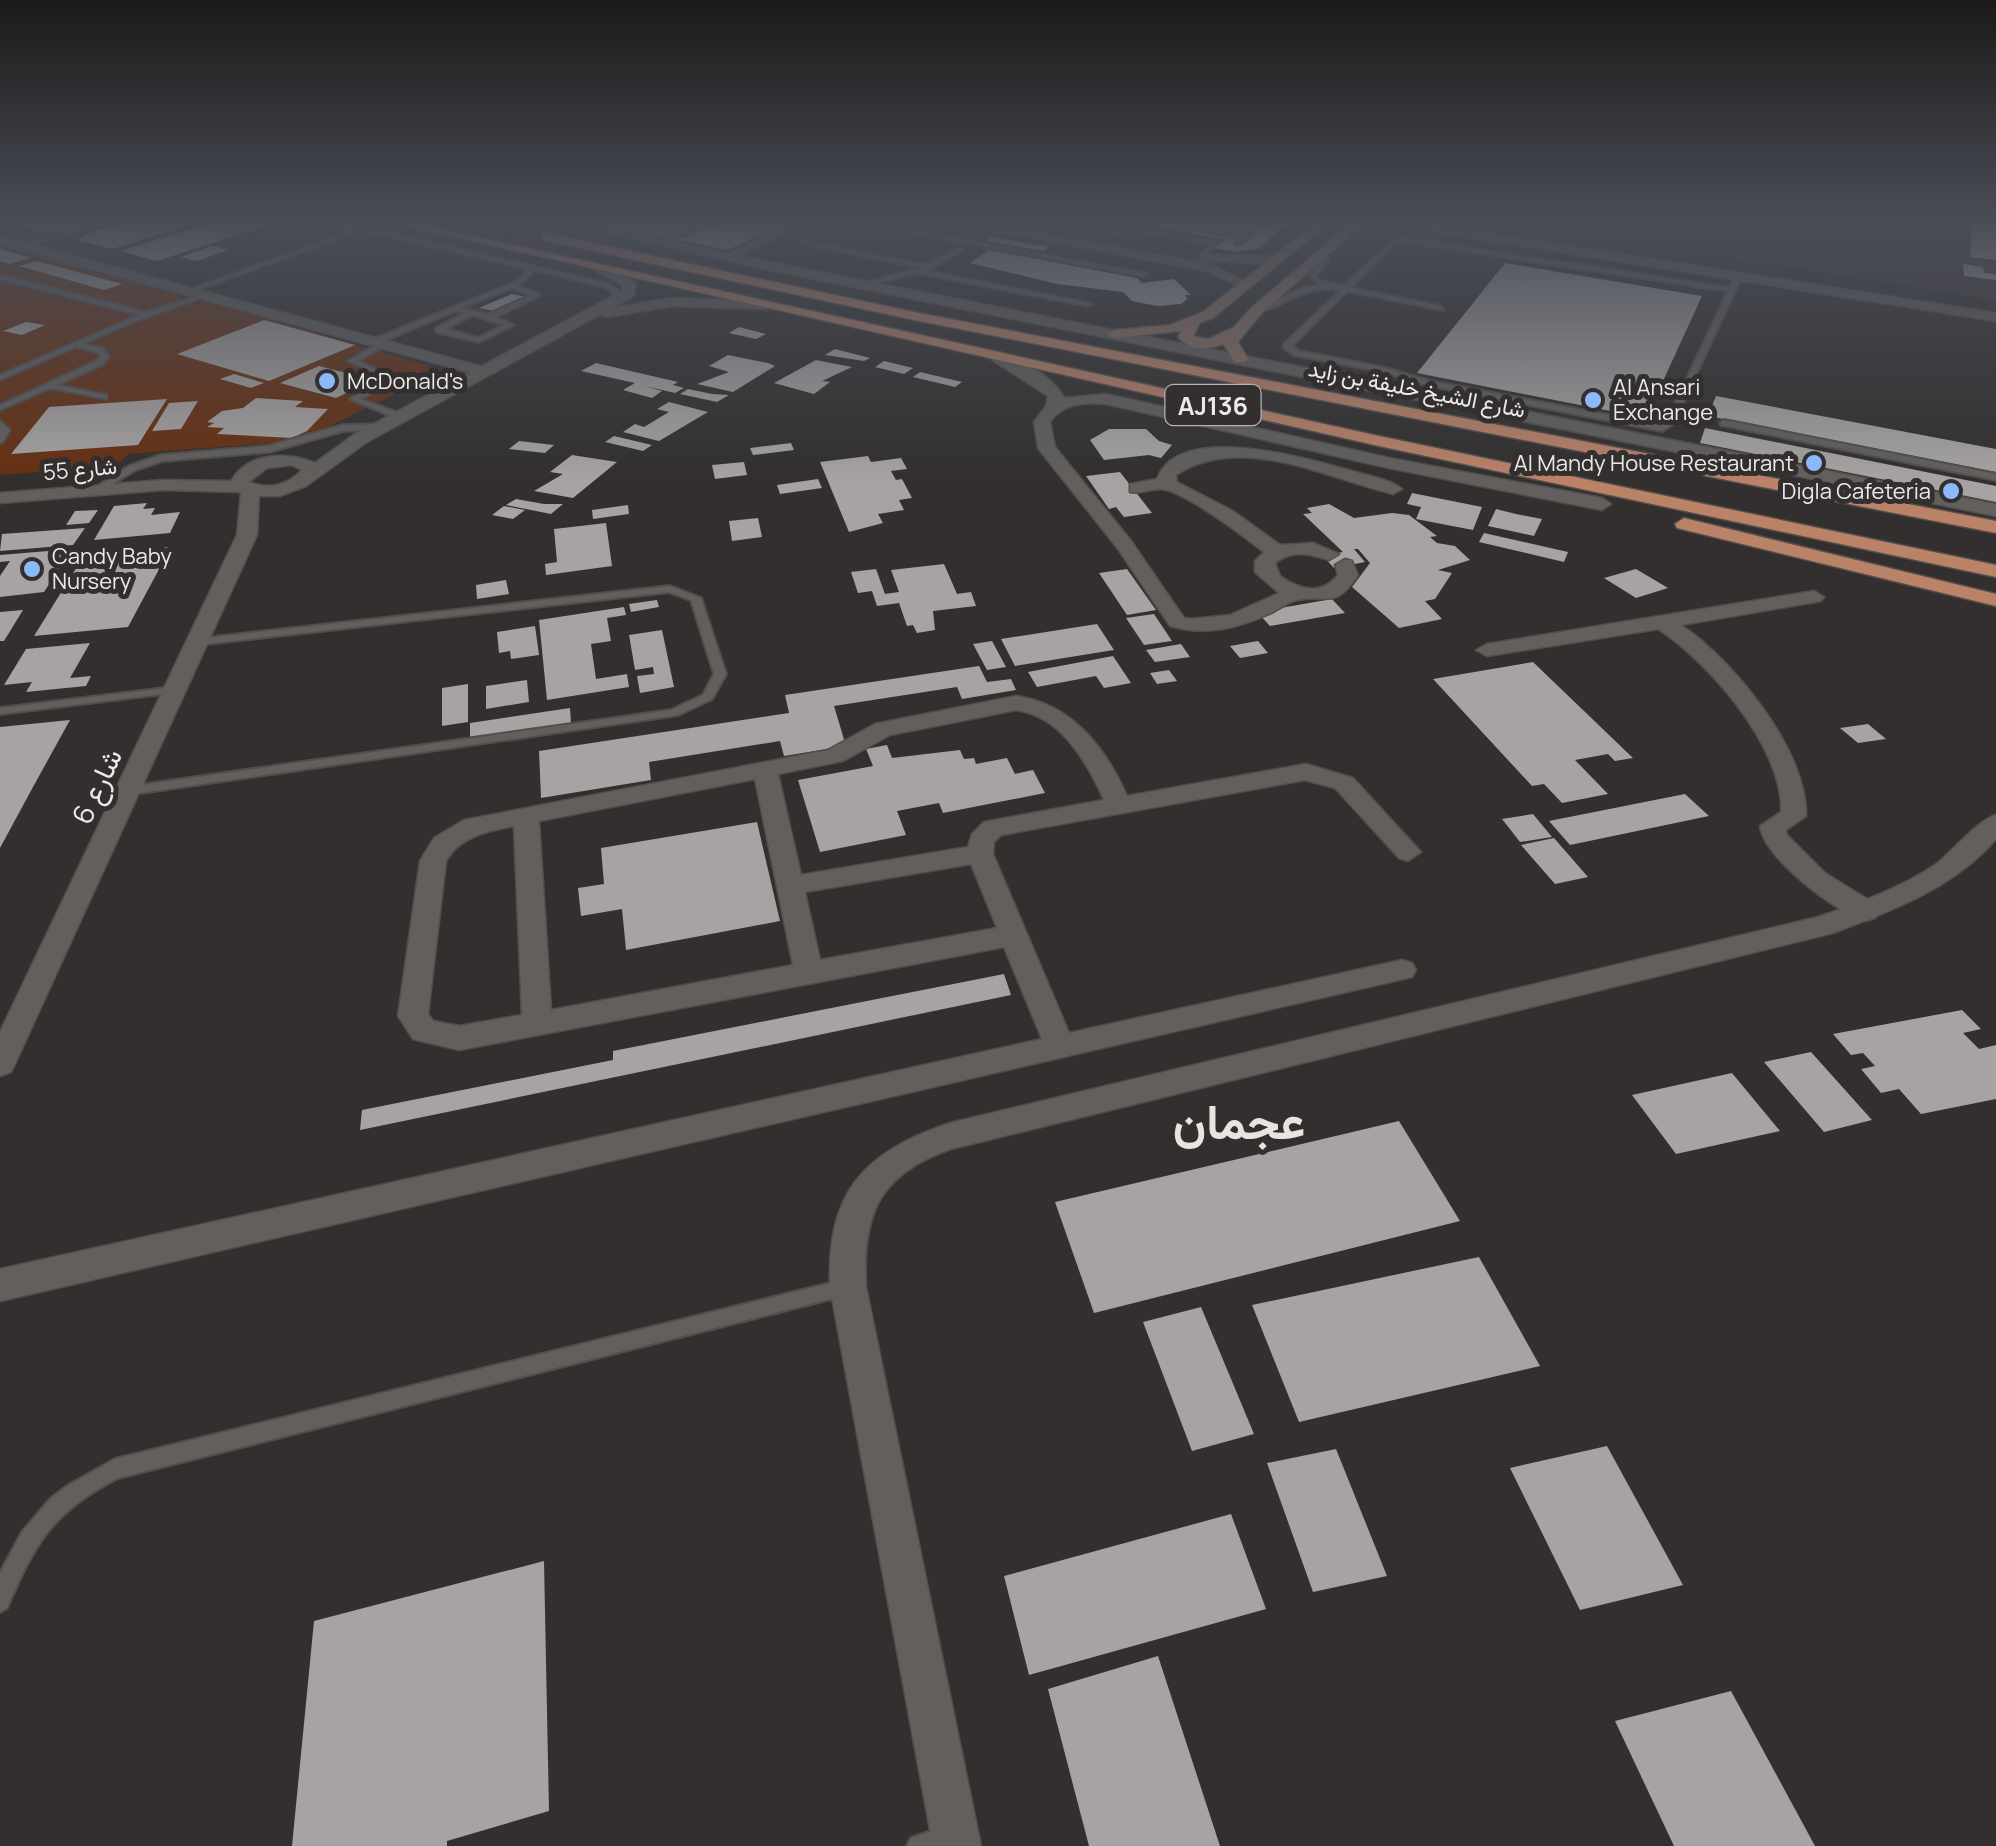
<svg xmlns="http://www.w3.org/2000/svg" width="1996" height="1846" viewBox="0 0 1996 1846" font-family="Manrope,Vazirmatn,sans-serif">
<style>
.built{fill:#403834}
.green{fill:#673012}
.building{fill:#a7a3a2}
.lines{fill:none;stroke-linecap:round;stroke-linejoin:round}
.service-casing{stroke:#514e4d;stroke-width:4}
.minor-casing{stroke:#514e4d;stroke-width:3}
.tertiary-casing{stroke:#514e4d;stroke-width:3}
.secondary-casing{stroke:#514e4d;stroke-width:3}
.primary-casing{stroke:#514e4d;stroke-width:3}
.service{fill:#625f5d;fill-rule:evenodd}
.minor{fill:#625f5d;fill-rule:evenodd}
.tertiary{fill:#625f5d;fill-rule:evenodd}
.secondary{fill:#8e7162;fill-rule:evenodd}
.primary{fill:#ba8267;fill-rule:evenodd}
.poi-dot{fill:#8abafc;stroke:#322f2e;stroke-width:4}
.labels{text-anchor:middle;dominant-baseline:central;stroke-width:10;stroke-linejoin:round;paint-order:stroke}
.far-poi-label{font-size:22px;fill:#eceae9;stroke:#322f2e;text-anchor:start}
.far-street-label{font-size:22px;fill:#eceae9;stroke:#322f2e}
.shield{fill:#322f2e;stroke:#b4b2b1;stroke-width:2.5}
.shield-label{font-size:25px;font-weight:bold;fill:#eceae9}
.street-label{font-size:28px;fill:#eceae9;stroke:#322f2e}
.town-label{font-size:48px;font-weight:bold;fill:#e7e4e2;stroke:#322f2e}
</style>
<rect width="100%" height="100%" fill="#322f2e"/>
<path class="built" d="M1472,222h524v78l-313,-49 -40,-12 -99,-14 -31,3z"/>
<path class="green" d="M0,245l185,50 -6,3 16,6 11,-3 224,65 -4,12 -126,63 -172,13 -11,11 -117,10z"/>
<path class="building" d="M29,222h61v1l-43,10 -30,-8z
M128,222h69l-85,27 -33,-8 4,-6z
M214,222h62l-119,39 -37,-10z
M597,222h96l-34,14z
M719,222h70l-61,28 -50,-10z
M1134,222h156l-33,27 -22,3 -21,-4 12,-8z
M1972,222h24v38l-26,-3z
M992,237l57,10 -5,4 -58,-10z
M212,246l16,4 -31,11 -16,-4z
M0,249l31,9 -21,6 -10,-3z
M989,250l148,28 5,5 32,-4 17,16h-6l2,4 -6,5 -24,2 -25,-5 -9,-9 -66,-8 -87,-21z
M37,261l85,23 -18,6 -85,-24z
M1505,263l197,33 -56,122 -229,-45z
M1963,264l20,3 1,6 12,1v6l-32,-4z
M512,294l15,3 -33,14 -15,-3z
M264,320l91,25 -86,36 -92,-27z
M26,322l19,3 -23,10 -19,-4z
M739,327l27,7 -10,5 -27,-6z
M835,349l35,9 -6,3 -39,-6z
M728,355l40,8 7,3 -42,26 -36,-8 32,-12 -20,-6z
M816,360l36,7 -30,14 8,1 -16,12 -40,-11z
M884,361l29,7 -9,6 -29,-7z
M596,363l82,19 -5,3 11,3 -9,5 -30,-7 17,5 -10,7 -29,-8 12,-7 -54,-12z
M319,366l55,14 -38,18 -56,-15z
M920,372l42,10 -7,5 -42,-10z
M234,374l30,9 -13,5 -31,-9z
M688,389l24,5 17,1 -12,7 -37,-8z
M1716,396l280,53v23l-288,-56z
M256,398l47,3 -8,6 33,2 -21,22 -15,7 -75,-4 7,-6 -17,-1 7,-4 -7,-1 15,-11 21,-3z
M167,399l-29,46 -127,9 38,-47z
M198,401l-17,28 -29,2 17,-28z
M669,402l39,10 -49,29 -36,-9 12,-8 9,3 25,-15 -12,-3z
M1705,428l291,58v16l-296,-59z
M1109,429h37l13,12 13,4 -11,13 -12,-3 -45,5 -14,-20z
M614,436l38,9 -9,6 -38,-9z
M519,441l35,4 -9,8 -36,-4z
M791,443l3,7 -41,5 -3,-7z
M572,455l45,7 -44,36 -39,-7 29,-17 -13,-2z
M868,456l3,6 30,-4 6,11 -16,2 5,9 6,-1 10,19 -13,2 5,10 -26,4 5,9 -34,9 -29,-70z
M744,462l3,13 -32,4 -3,-14z
M1120,472l32,41 -28,4 -8,-10 -7,2 -23,-33z
M818,479l4,9 -42,6 -3,-9z
M1412,493l70,14 -9,23 -57,-11 5,-12 -14,-3z
M516,499l28,5h19l-12,10 -45,-9z
M147,503l-4,6 12,-1 -4,7 29,-3 -10,21 -76,7 20,-34z
M1329,504l25,14 38,-5 17,2 28,21 -7,1 7,6 18,3 15,14 -32,10 14,3 -17,26 -10,2 17,18 -43,9 -47,-41 18,-24 -12,-14h-4l11,13 -31,6 -12,-13 21,-3 -40,-38 9,-1 -5,-5z
M628,505l1,9 -36,5 -1,-9z
M504,506l21,4 -12,9 -21,-4z
M1496,509l20,5 26,5 -8,17 -46,-10z
M98,510l-9,13 -23,2 9,-14z
M758,518l4,19 -30,4 -3,-20z
M606,523l6,43 -66,9 -1,-11 12,-2 -3,-33z
M85,528l-12,17 -73,6 2,-17z
M1484,533l84,19 -4,10 -85,-20z
M171,547l-43,80 -94,9 51,-82z
M72,549l-28,43 -44,5v-21l10,-15 -10,1v-7z
M944,564l13,30 14,-2 5,14 -43,5 2,19 -18,3 -4,-8 -6,1 -8,-23 -22,3 -5,-15 -14,2 -7,-21 25,-3 9,25 14,-2 -8,-22z
M1127,569l29,41 -29,5 -28,-42z
M1636,569l32,19 -32,10 -32,-20z
M506,580l3,14 -32,5 -1,-14z
M1332,599l13,14 -75,13 -13,-14z
M657,600l2,7 -28,5 -2,-8z
M624,607l2,8 -19,3 4,23 -20,3 5,35 31,-5 2,13 -82,13 -8,-80z
M23,610l-19,31h-4v-29z
M1154,614l18,27 -28,4 -18,-27z
M1097,624l17,26 -99,16 -14,-27z
M535,626l4,29 -28,4 -1,-8 -11,2 -2,-21z
M662,630l12,57 -34,6 -3,-17 17,-2 -1,-7 -18,3 -6,-35z
M992,641l14,26 -19,3 -14,-26z
M1258,641l10,12 -28,5 -10,-12z
M90,643l-20,35 21,-2 -5,10 -60,6 6,-10 -28,3 22,-36z
M1181,644l9,13 -35,5 -9,-12z
M1113,656l18,27 -27,5 -8,-12 -59,11 -9,-15z
M1533,662l100,96 -18,3 -7,-7 -33,6 33,34 -46,9 -18,-19 -12,2 -99,-107z
M979,666l8,16 24,-3 5,11 -54,9 -5,-12 -123,19 12,40 -62,10 -4,-15 -131,21 2,18 -110,18 -2,-47 250,-38 -4,-18z
M1169,670l8,11 -20,3 -7,-11z
M527,680l2,22 -43,7v-23z
M468,684v38l-26,4v-38z
M570,708l1,15 -101,16v-16z
M70,720l-37,67 -33,61v-121z
M1868,724l18,15 -28,4 -18,-15z
M887,745l5,13 68,-8 4,9 10,-1 2,6 31,-6 8,16 18,-4 12,23 -102,20 -4,-10 -42,8 9,24 -86,17 -22,-72 75,-14 -7,-17z
M1685,794l24,22 -139,29 -21,-24z
M1533,814l19,23 -32,5 -18,-23z
M757,822l23,99 -154,29 -4,-41 -41,7 -3,-28 26,-4 -3,-36z
M1554,838l34,39 -33,7 -34,-39z
M1004,974l7,21 -651,135 2,-20 251,-50v-9z
M1962,1010l19,19 -18,4 16,16 17,-4v54l-75,15 -22,-25 -18,4 -20,-24 14,-3 -12,-13 -12,2 -18,-21z
M1811,1052l61,68 -48,12 -60,-70z
M1732,1073l48,58 -104,23 -44,-59z
M1399,1121l61,100 -366,92 -39,-111z
M1479,1257l61,109 -241,56 -47,-117z
M1201,1307l53,127 -62,17 -49,-129z
M1607,1446l76,139 -103,25 -70,-142z
M1336,1449l51,127 -74,16 -46,-129z
M1231,1514l35,95 -237,66 -25,-99z
M544,1561l5,250 -102,30v5h-155l22,-225z
M1158,1656l62,190h-131l-41,-157z
M1731,1691l84,155h-141l-59,-125z"/>
<g class="lines">
<g class="service-casing">
<path id="service" d="M100,222h8l-83,25 -5,-1z
M330,222h15l264,62 10,7 -2,12 -6,1 1,-12 -7,-5 -71,-17 -12,13 -5,3 22,8v2l-43,21 18,8 -35,17 -43,-10v-4l29,-15 -10,-2 -78,33h-6v-4l147,-59 10,-12 -176,-41v3l-8,6 -153,55 -5,-1 154,-56 6,-5 -3,-4zM511,288l20,7 -42,19 -27,-6zM473,315l31,10 -26,13 -32,-9z
M855,222h11l281,52 -3,2z
M1059,222h11l31,6 -3,2z
M1094,222l31,2 93,19 -16,15 -3,-2 11,-12 -85,-15 -18,11 -2,-3 13,-9z
M1260,222h6l-27,23 -3,-2 4,-4 -41,-9 3,-2 41,8z
M1404,238l326,50 7,-13 5,1 -69,148 -11,7 -235,-46 -43,-13 -90,-17 -10,-7v-4l57,-54c-34,-7 -53,15 -85,23l-4,-2 49,-23 18,-3 -10,-10 12,-13 3,-13 5,1 -2,12 -11,13 4,6 24,5 47,-44zM1404,242l324,49 -62,132 -5,2 -232,-44 -43,-13 -87,-17 -7,-5 55,-55 96,19 -3,-4 -89,-18 44,-44z
M802,241l125,24 34,-18 2,3 -37,21 166,33 -4,2 -171,-33 -55,14 -2,-3 62,-16 -122,-24z
M0,275l146,37 56,-17 5,1 -69,24 -55,24 20,4 6,9 -7,8 -45,20 50,10v4l-57,-11 -50,22v-5l96,-44 5,-4 -4,-5 -21,-5 -76,33v-5l139,-60 -139,-36z
M381,342l7,2 -30,17 39,17 -36,21 43,16v4h-6l-48,-20 37,-21 -39,-17z
M1724,420l272,54v6l-275,-55 -1,-2z
M0,421l10,9 -7,12 -3,1z
M381,424l4,3 -1,2 -41,2 -74,21 -107,9 -27,9 -35,22 -8,-2 37,-24 32,-11 107,-9 75,-21z
M670,586l31,12 25,76 -14,25 -34,16 -552,80 -6,-4 6,-4 545,-77 32,-15 11,-21 -23,-74 -22,-8 -473,53 -5,-3 5,-3z
M174,687l4,1v4l-178,22v-6z
M847,1279l6,2 3,6 -3,6 -6,2 -729,183c-66,34 -83,65 -111,130l-7,4v-39l22,-41 28,-33 17,-13 48,-27z
M946,1826l8,4 4,8 -4,8h-47l4,-8z"/>
</g>
<g class="minor-casing">
<path id="minor" d="M695,222h16l-47,21 -11,-3z
M794,222h15l-76,38 -12,-3z
M0,236l491,133 2,3 -14,3 -479,-131z
M992,354c21,-2 63,24 72,44l42,-4 283,64 213,40 9,6 -9,6 -213,-42 -283,-64c-21,-2 -43,-1 -56,18l5,25 77,95 52,76 7,1 39,-4 49,-22 -24,-21v-11l9,-9c-21,-16 -79,-61 -103,-63 -11,0 -20,5 -31,3v-8l27,-5c21,-59 153,-20 195,-8 16,5 38,8 50,18l-9,5c-67,-16 -153,-62 -217,-19l1,7 56,29 47,34 33,-2 26,11 -10,6c-21,-6 -36,-11 -54,3l5,13c20,14 41,20 58,-1l-3,-10 10,-6 7,2 6,14c-23,35 -30,19 -60,25 -9,1 -20,10 -29,14 -33,15 -64,22 -99,12l-52,-77 -80,-101 -4,-26 12,-16 2,-10 -56,-36z
M1814,591l10,6 -3,4 -140,24c51,34 127,126 125,191l-20,14 1,5 38,38 50,31 4,7 -4,7 -10,3c-30,-9 -102,-64 -105,-95l21,-14c3,-64 -73,-151 -123,-183l-171,27 -11,-6 11,-6z
M1016,696c56,8 89,51 111,100l179,-32 47,14 68,74 -13,9 -9,-3 -64,-70 -30,-8 -304,55 -7,7 -1,12 76,179 333,-73 10,3 4,7 -4,7 -1412,324v-32l1042,-230 -38,-92 -545,103 -46,-11 -15,-23 22,-155 14,-23 30,-18 364,-70 47,-26zM1016,710c45,6 71,52 88,90l-120,22 -12,12 -4,13 -167,28 -23,-101 65,-13 47,-26zM755,779l38,186 -242,45 -12,-189zM514,826l8,189 -63,11 -26,-5 -5,-7 18,-153c14,-25 42,-30 68,-35zM971,864l26,64 -177,32 -15,-68z"/>
</g>
<g class="tertiary-casing">
<path id="tertiary" d="M563,222h21l175,38 1237,244v12l-1237,-248z
M949,222h24l237,42 42,21 -7,4 -39,-18z
M1351,222h66l579,91v8l-587,-93 -54,1z
M1202,254l73,2 7,4 -7,4 -68,-3 -5,-1z
M596,266h10l30,17 -2,13 -22,12 60,-10 94,3 7,4 -7,4 -94,-3 -65,11 -6,-3 -234,128 -61,44 -26,10h-21l-2,39 -242,529 -4,8 -11,4v-44l237,-497 4,-43 -78,-2 -163,13v-10l163,-13 68,1c17,-29 56,-30 84,-18l40,-29 267,-143v-6l-26,-13zM291,465l11,5c-14,15 -34,20 -53,12l18,-14z
M1996,815v24c-42,49 -105,72 -163,94l-882,216c-72,25 -89,65 -85,138l115,559h-48l-103,-559c-3,-95 32,-134 120,-164l868,-206c40,-14 81,-28 117,-52 17,-13 44,-46 61,-50z"/>
</g>
<g class="secondary-casing">
<path id="secondary" d="M1317,222h13l-117,96 -13,5 -7,13 15,3 26,-12 17,-19 101,-86h13l-104,92 -23,28 10,17 -3,3h-10l-12,-18c-17,6 -32,7 -45,-7l3,-6 -67,7 -7,-4 7,-4 56,-5 33,-13z"/>
</g>
<g class="primary-casing">
<path id="primary" d="M388,222h21l970,214 617,129v12l-617,-131z
M546,233l368,79 1082,209v12l-1082,-213 -372,-80v-6z
M1684,518l312,76v12l-319,-78 -2,-4z"/>
</g>
<use href="#service" class="service"/>
<use href="#minor" class="minor"/>
<use href="#tertiary" class="tertiary"/>
<use href="#secondary" class="secondary"/>
<use href="#primary" class="primary"/>
</g>
<linearGradient id="sky" x2="0" y2="1"><stop stop-color="#1c1a19"/><stop offset="0.46" stop-color="#494d57"/><stop offset="1" stop-color="#494d57" stop-opacity="0"/></linearGradient>
<rect width="1996" height="480" fill="url(#sky)"/>
<g class="poi-dot">
<circle cx="327" cy="381" r="10"/>
<circle cx="1593" cy="400" r="10"/>
<circle cx="1814" cy="463" r="10"/>
<circle cx="1951" cy="491" r="10"/>
<circle cx="32" cy="569" r="10"/>
</g>
<g class="labels">
<g class="far-poi-label">
<text x="347" y="381">McDonald's</text>
<text x="1613" y="387">Al Ansari<tspan x="1613" dy="25">Exchange</tspan></text>
<text x="1794" y="463" text-anchor="end">Al Mandy House Restaurant</text>
<text x="1931" y="491" text-anchor="end">Digla Cafeteria</text>
<text x="52" y="556">Candy Baby<tspan x="52" dy="25">Nursery</tspan></text>
</g>
<g class="far-street-label">
<text transform="translate(1417 389) rotate(11)">شارع الشيخ خليفة بن زايد</text>
<text transform="translate(80 469) rotate(-5)">شارع 55</text>
</g>
<rect class="shield" x="1165.5" y="385" width="95" height="40" rx="8"/>
<g class="shield-label">
<text x="1213" y="405">AJ136</text>
</g>
<g class="street-label">
<text transform="translate(96 786) rotate(-65)">شارع 6</text>
</g>
<g class="town-label">
<text x="1239" y="1120">عجمان</text>
</g>
</g>
</svg>
